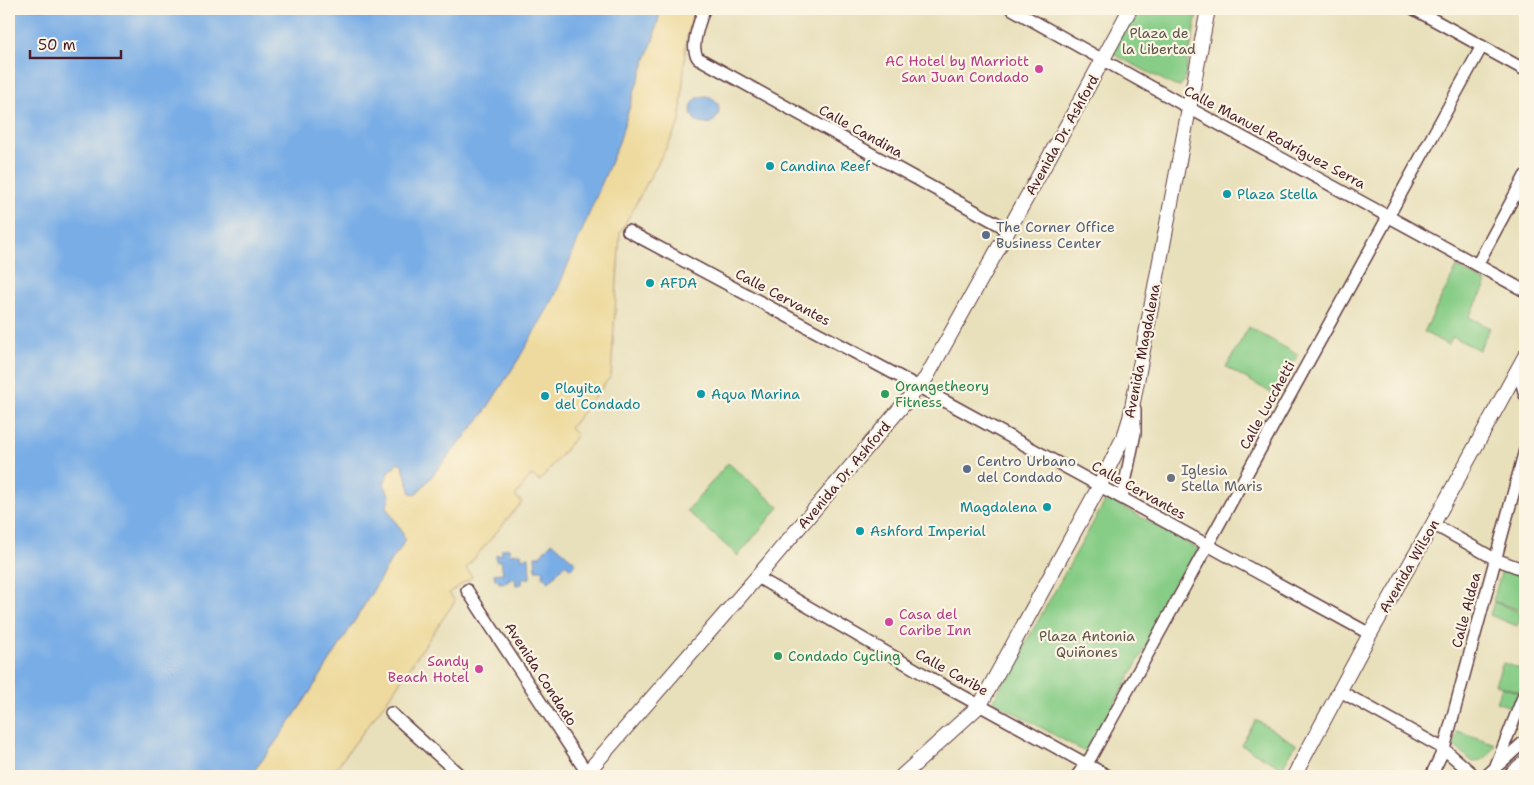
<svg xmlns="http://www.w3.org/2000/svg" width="1534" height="785" viewBox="0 0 1534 785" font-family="'Shantell Sans',sans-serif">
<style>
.green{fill:#88cd87;stroke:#697659}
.sand{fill:#eeda9e;stroke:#9c7c64}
.water{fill:#79ade6;stroke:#626688}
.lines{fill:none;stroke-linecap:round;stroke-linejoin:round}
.minor-casing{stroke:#623c41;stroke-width:14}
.tertiary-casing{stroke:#623c41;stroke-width:16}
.motorway-casing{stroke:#623c41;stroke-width:22}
.minor{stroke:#fff;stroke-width:11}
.tertiary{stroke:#fff;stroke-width:14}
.motorway{stroke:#fff;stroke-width:20}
.hotel-dot{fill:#d1479c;stroke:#fcf5e5;stroke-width:2}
.culture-dot{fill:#0f9aa8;stroke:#fcf5e5;stroke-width:2}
.service-dot{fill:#5c6f8a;stroke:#fcf5e5;stroke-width:2}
.leisure-dot{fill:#2e9e5b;stroke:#fcf5e5;stroke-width:2}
.worship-dot{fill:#6b7280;stroke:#fcf5e5;stroke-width:2}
.labels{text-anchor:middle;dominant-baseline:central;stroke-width:4.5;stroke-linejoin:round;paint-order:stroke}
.park-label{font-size:14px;fill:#5d5347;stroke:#fcf5e5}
.hotel-label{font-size:14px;fill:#b23c85;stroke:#fcf5e5;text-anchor:end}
.street-label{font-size:14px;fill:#4a1f2b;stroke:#fcf5e5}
.culture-label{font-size:14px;fill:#0d838f;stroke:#fcf5e5;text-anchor:start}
.service-label{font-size:14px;fill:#4e5e75;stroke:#fcf5e5;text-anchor:start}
.leisure-label{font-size:14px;fill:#27864d;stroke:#fcf5e5;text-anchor:start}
.worship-label{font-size:14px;fill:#5b616d;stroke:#fcf5e5;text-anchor:start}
</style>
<rect width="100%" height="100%" fill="#fcf5e5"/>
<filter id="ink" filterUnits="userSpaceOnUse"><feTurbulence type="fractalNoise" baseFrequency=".02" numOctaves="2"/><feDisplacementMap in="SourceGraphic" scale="10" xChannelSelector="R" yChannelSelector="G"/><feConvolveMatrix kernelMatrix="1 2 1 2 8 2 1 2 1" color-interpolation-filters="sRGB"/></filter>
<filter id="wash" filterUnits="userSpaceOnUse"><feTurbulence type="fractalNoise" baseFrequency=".0096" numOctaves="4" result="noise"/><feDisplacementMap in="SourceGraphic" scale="20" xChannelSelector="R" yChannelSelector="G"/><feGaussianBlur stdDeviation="1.12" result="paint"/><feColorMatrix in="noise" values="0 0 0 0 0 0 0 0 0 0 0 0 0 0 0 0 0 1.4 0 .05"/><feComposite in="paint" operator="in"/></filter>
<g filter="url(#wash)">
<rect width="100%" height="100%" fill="#e8e0bb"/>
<path class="green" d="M1135,9h63l-14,73 -4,4h-5l-64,-33z
M1457,267l30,16 -18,34 21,11 -11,22 -26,-13 -5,8 -24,-13z
M1249,327l49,28 -23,40 -49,-28z
M728,463l51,44 -41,49 -51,-45z
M1107,498l93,52 -113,203 -94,-52z
M1502,570l23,8v26l-2,7 -30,-10z
M1494,602l28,11 -5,13 -27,-11z
M1503,663l22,7v9l-5,13 -25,-8z
M1502,687l18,6 -6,15 -18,-6z
M1256,720l40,24 -14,24 -41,-23z
M1458,731l37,13c-6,11 -9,17 -22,18l-20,-17z"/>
<path class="sand" d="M661,9h33l-8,33 -6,80 -60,111 -9,143 -41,52 7,7 -37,46 -8,-6 -17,21 7,6 -56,66 6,9 -23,16 6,8 -67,98 -58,77h-80c53,-67 96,-141 140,-214l9,-11 6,-12 -4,-9 -15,-23 4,-10 -6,-13 5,-14 8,-8 5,2 9,29 15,-10 56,-67 36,-56 74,-155 27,-63 15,-50 19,-52z"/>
<path class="water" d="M9,9h652l-8,31 -19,52 -15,50 -65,156 -36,62 -36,56 -56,67 -11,12 -4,-2 -9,-29 -5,-2 -3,6 -5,2 -5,14 6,13 -4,10 15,23 4,9 -6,12 -9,11c-44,73 -87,147 -140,214h-241z
M691 110a14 14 0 1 1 28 0a14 14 0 1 1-28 0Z
M552,542l24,21 -5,6 -6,-5 -16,18 -7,-6 2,-4 -2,-2h-6l-1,-14h5z
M509,548l1,6 11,-1 1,5 7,-1 1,21 -8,1v5l-6,1 -1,-7 -7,1v3l-9,1v-3h-4l-1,-6 9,-1 -2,-13 -5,1v-6l6,-1v-5z"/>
</g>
<g filter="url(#ink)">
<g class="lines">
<g class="minor-casing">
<path id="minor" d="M704,9c-4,12 -15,38 -6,49l311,172
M1012,9l177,99 336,183
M1414,9l111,61
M628,231l291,156 451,247
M1477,265l48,-89
M1518,370l7,25
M1122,498l13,-65v-24
M1433,524l62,35 30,11
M757,577l182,106 169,93
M467,590l122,186
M1340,691l104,58 31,27
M391,713l70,63
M1495,768l30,-76
M1077,776l14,-19 391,-711
M1431,776l13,-27 81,-299
M1486,776l39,-35"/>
</g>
<g class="tertiary-casing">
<path id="tertiary" d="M584,776l173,-199 169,-199 150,-269 54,-100
M902,776l78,-71 120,-220 25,-51 5,-16 78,-409
M1294,776l76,-142 63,-110 92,-168"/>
</g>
<g class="motorway-casing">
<path id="motorway" d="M1514,776l11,-10"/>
</g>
<use href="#minor" class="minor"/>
<use href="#tertiary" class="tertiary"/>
<use href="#motorway" class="motorway"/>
</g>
</g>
<g class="hotel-dot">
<circle cx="1039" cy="69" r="5"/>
<circle cx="889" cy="622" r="5"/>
<circle cx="479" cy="669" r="5"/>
</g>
<g class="culture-dot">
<circle cx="770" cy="166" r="5"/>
<circle cx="1227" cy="194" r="5"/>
<circle cx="650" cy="283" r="5"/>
<circle cx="701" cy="394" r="5"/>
<circle cx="545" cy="396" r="5"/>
<circle cx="1047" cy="507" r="5"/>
<circle cx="860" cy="531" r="5"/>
</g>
<g class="service-dot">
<circle cx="986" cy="235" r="5"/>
<circle cx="967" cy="469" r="5"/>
</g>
<g class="leisure-dot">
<circle cx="885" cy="394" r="5"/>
<circle cx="778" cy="656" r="5"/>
</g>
<circle class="worship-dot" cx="1171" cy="478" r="5"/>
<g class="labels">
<g class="park-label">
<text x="1159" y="33">Plaza de<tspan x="1159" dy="16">la Libertad</tspan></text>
<text x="1087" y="636">Plaza Antonia<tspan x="1087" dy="16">Quiñones</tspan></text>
</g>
<g class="hotel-label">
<text x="1029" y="61">AC Hotel by Marriott<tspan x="1029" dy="16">San Juan Condado</tspan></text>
<text x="899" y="614" text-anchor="start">Casa del<tspan x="899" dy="16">Caribe Inn</tspan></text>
<text x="469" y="661">Sandy<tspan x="469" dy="16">Beach Hotel</tspan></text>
</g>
<g class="street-label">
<text transform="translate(861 131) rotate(29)">Calle Candina</text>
<text transform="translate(1062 135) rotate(-61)">Avenida Dr. Ashford</text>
<text transform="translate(1275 137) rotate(28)">Calle Manuel Rodríguez Serra</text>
<text transform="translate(783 297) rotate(28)">Calle Cervantes</text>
<text transform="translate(1142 351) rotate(-79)">Avenida Magdalena</text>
<text transform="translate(1267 405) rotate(-61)">Calle Lucchetti</text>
<text transform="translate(844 475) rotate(-50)">Avenida Dr. Ashford</text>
<text transform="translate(1139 490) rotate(29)">Calle Cervantes</text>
<text transform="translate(1409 566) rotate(-60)">Avenida Wilson</text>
<text transform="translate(1466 610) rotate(-75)">Calle Aldea</text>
<text transform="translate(952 672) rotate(29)">Calle Caribe</text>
<text transform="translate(541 674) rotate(57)">Avenida Condado</text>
</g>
<g class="culture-label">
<text x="780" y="166">Candina Reef</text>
<text x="1237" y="194">Plaza Stella</text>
<text x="660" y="283">AFDA</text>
<text x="555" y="388">Playita<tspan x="555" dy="16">del Condado</tspan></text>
<text x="711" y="394">Aqua Marina</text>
<text x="1037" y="507" text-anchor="end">Magdalena</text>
<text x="870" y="531">Ashford Imperial</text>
</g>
<g class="service-label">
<text x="996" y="227">The Corner Office<tspan x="996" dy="16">Business Center</tspan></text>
<text x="977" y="461">Centro Urbano<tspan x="977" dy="16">del Condado</tspan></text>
</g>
<g class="leisure-label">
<text x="895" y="386">Orangetheory<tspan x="895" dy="16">Fitness</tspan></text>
<text x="788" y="656">Condado Cycling</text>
</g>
<g class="worship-label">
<text x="1181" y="470">Iglesia<tspan x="1181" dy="16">Stella Maris</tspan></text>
</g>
</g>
<rect width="1534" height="785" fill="none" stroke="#fcf5e5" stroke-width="30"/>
<path d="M30 50v8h91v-8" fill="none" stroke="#4a1f2b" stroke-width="2.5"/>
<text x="38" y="50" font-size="15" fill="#4a1f2b" stroke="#fcf5e5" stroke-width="4" paint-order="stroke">50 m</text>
</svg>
